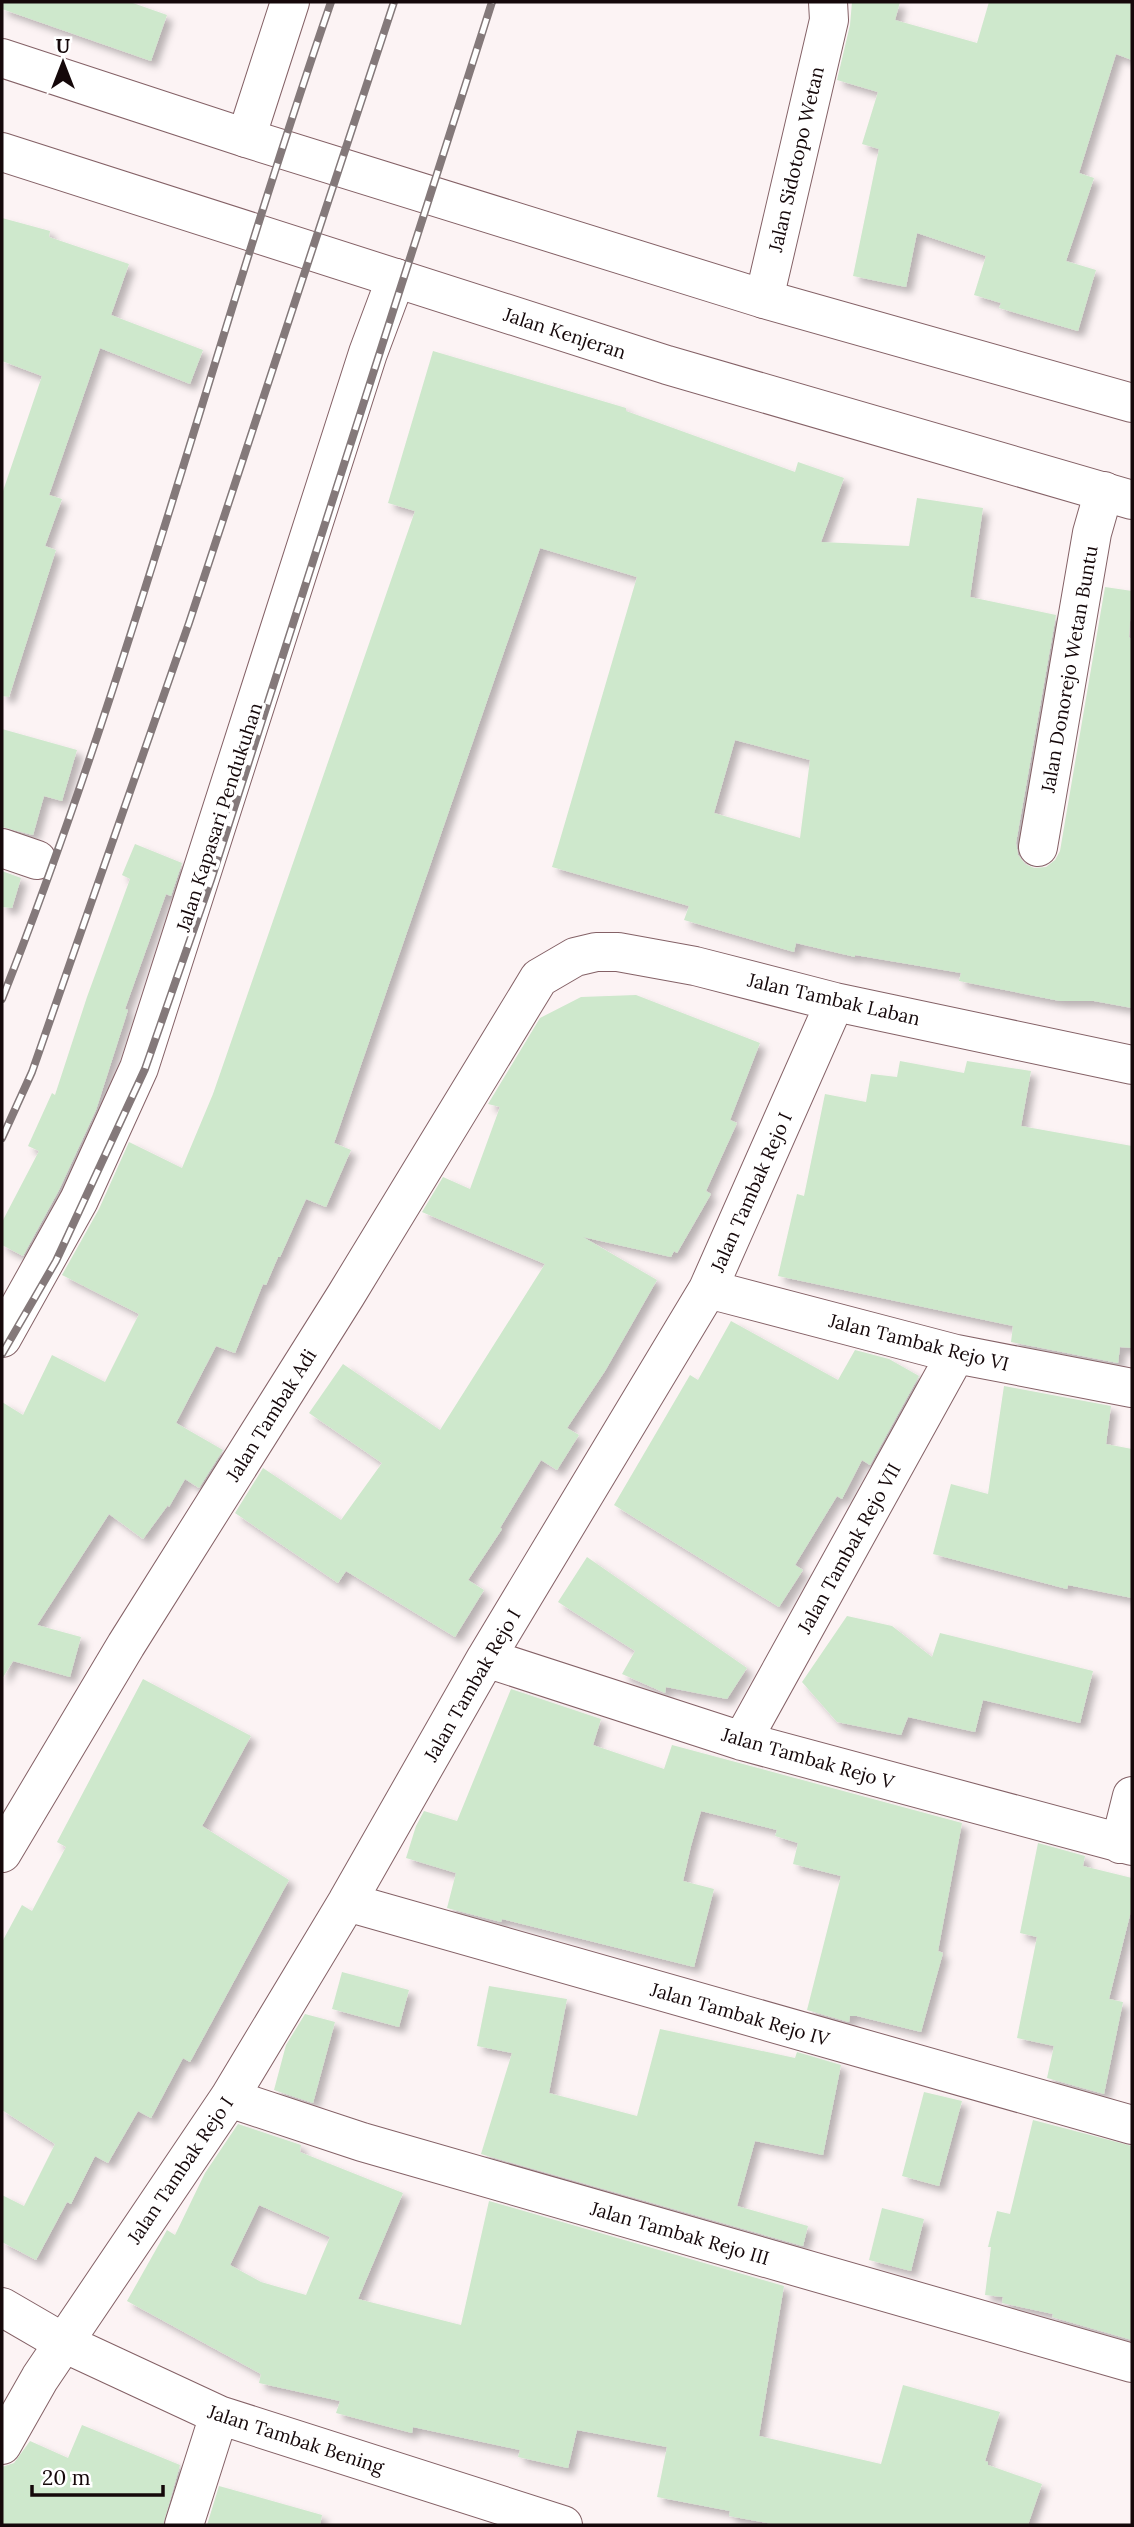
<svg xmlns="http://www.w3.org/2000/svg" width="1134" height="2527" viewBox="0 0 1134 2527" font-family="Lora,serif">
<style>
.building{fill:#cee8cc;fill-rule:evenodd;filter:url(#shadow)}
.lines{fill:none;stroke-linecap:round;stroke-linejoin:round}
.street-casing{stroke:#846166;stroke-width:40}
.highway-casing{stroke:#846166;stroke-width:40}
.street{stroke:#fff;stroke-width:38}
.highway{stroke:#fff;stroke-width:38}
.rail-casing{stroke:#84797a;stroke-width:8}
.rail{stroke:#fff;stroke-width:5;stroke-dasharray:16;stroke-linecap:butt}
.labels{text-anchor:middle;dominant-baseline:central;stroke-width:7;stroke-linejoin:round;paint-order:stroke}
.street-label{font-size:19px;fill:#15080a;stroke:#fff}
</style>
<defs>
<filter id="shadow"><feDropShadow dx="6" dy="6" stdDeviation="3.5" flood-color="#0004"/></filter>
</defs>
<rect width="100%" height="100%" fill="#fcf3f4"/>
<path class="building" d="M2,2h128l37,13 -16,46 -149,-52z
M852,2h48l-5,18 82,23 12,-41h143v58l-16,-6 -37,119 15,5 -28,83 30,9 -18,61 -79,-23 2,-5 -27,-8 12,-39 -69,-23 -11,54 -53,-11 26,-127 -17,-5 16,-52 -41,-12 13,-55z
M2,218l48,13 -1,6 80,27 -18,51 92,35 -13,34 -90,-36 -51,147 13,4 -17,47 11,4 -47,147 -7,-1v-202l40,-118 -40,-15z
M433,351l193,57v3l169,61 3,-10 46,16 -23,64 88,4 8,-48 66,10 -13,89 86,18 -40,228 2,12 7,9 9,4 12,-1 9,-7 5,-9 45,-264 27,4 -3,46 3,3v368l-38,-7h-34l-101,-20 2,-8 -106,-18v2l-59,-14 -2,9 -110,-32 5,-14 -137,-39 85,-290 -97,-29 -206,595 17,7 -25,57 -20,-8 -26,58h-2l-12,28 -3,-1 -28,69 -19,-7 -40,77 47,27 -24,38 -14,-9 -16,28 -1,-2 -25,34 -34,-25 -72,111 44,12 -11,40 -57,-16 -11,18v-277l21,13 29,-60 53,27 34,-68 -77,-39 37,-66 30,-67 53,26 31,-74 202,-583 -27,-8zM735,740l75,20 -10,78 -86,-25z
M2,729l75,21 -15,51 -18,-5 -11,39 -31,-8z
M135,844l47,19 -11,33 -5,-2 -41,115 3,1 -32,100 -37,80 -36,66 -21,-11v-23l37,-71 -11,-5 24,-53 3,2 32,-98 43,-118 -8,-4z
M2,871l19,7 -9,30 -10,-1z
M636,995l124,48 -30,77 7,3 -31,68 5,3 -34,59 -3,-2 -3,6 -88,-20 74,43 -52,91 -38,57 12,7 -22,35 -16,-10 -41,68 2,1 -34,51 16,10 -29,47 -109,-66 -8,12 -103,-70 28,-45 78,52 41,-57 -73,-50 34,-49 97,66 105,-166 -123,-52 21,-35 27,12 30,-82 -12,-3 52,-86 41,-21z
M900,1061l64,12 3,-12 64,10 -10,55 111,20v202l-12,-1 -2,16 -107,-21 2,-16 -235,-50 19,-82 7,2 21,-102 41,8 5,-28 26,3z
M731,1321l107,59 17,-30 34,9 30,17 -49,89 -8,-5 -20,39 -5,-3 -42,69 8,5 -24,37 -165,-102 76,-130 8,5z
M1004,1386l107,20 -5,38 26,5v149l-64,-13 -1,4 -134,-35 18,-70 37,10z
M587,1557l160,111 -20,31 -61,-12 -1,6 -43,-19 13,-23 -77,-49z
M847,1616l45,10 40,31 8,-24 153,38 -13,52 -97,-23 -8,32 -67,-15 -7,18 -64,-13 -35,-40z
M143,1679l108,57 -49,90 87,54 -99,182 -7,-4 -32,60 -13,-7 -30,52 -13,-7 -24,48 -4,-2 -31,58 -34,-18v-47l22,11 31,-62 -53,-34v-168l20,-37 10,6 34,-64 -9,-5z
M511,1689l90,30 -8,26 71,24 8,-24 290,78 -24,128 5,2 -22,79 -64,-16h-7l-1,6 -42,-12 34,-134 -48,-12 5,-21 -23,-7 2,-6 -76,-19 -10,35 -8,35 31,8 -20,78 -192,-48 -1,3 -54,-14 9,-35 -50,-15 10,-32 8,-15 33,10z
M1038,1843l47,13 -2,10 49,12v29l-23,92 14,3 -19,92 -57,-16 7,-32 -37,-8 20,-101 -17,-4z
M342,1972l67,18 -10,37 -67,-18z
M489,1986l78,13 -18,94 88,23 23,-87 135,29 2,-6 44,13 -18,90 -68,-14 -18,65 71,20 -5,20 -322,-92 31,-101 -35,-7z
M305,2014l30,8 -22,81 -39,-13 12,-45z
M924,2092l38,9 -23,85 -37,-10z
M1033,2120l99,26v194l-80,-23 1,-3 -51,-11 1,-6 -18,-2 6,-48h-3l9,-36 13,3z
M238,2124l63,21 -1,7 103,41 -45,106 103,26 28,-124 295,85 -25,150 122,28 22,-79 97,27 -15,49 3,1v3l54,19 -14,41h-250l-49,-9 1,-5 -73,-14 10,-50 -90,-17 -9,38 -50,-11 2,-7 -107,-23 -1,6 -76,-20 4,-12 -81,-18 2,-9 -134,-73 40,-71 8,5 30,-62zM259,2205l71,32 -24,58 -45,-13 -31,-17z
M882,2208l42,11 -13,52 -42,-11z
M82,2425l98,40 -17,60h-161v-58l12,-4 16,-22 38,17z
M219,2486l103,29 -2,10h-113z"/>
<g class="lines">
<g class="street-casing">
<path id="street" d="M246,138l44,-136
M764,299l65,-279 -1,-18
M1038,847l54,-314 12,-42
M2,848l35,12
M708,1289l248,65 176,34
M2,1338l77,-138 60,-132 229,-715 28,-75
M486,1658l256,83 390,105
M742,1741l214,-387
M1120,1844l12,-48
M2,1853l124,-208 220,-350 193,-317 36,-21 21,-5h22l77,14 140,36 297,63
M347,1902l785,223
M229,2098l133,44 770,221
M2,2307l62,36 155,72 344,110
M2,2445l38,-67 189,-280 118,-196 139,-244 222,-369 127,-287
M184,2525l35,-110"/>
</g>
<g class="highway-casing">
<path id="highway" d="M2,58l244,80 518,161 368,104
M2,152l665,213 465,135"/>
</g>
<use href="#street" class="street"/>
<use href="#highway" class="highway"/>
<g class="rail-casing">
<path id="rail" d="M2,999c129,-326 215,-666 329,-997
M2,1138l30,-66 157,-449 205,-621
M2,1354l54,-93 89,-192 66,-189 281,-878"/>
</g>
<use href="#rail" class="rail"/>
</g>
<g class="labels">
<g class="street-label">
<text transform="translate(796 159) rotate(-77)">Jalan Sidotopo Wetan</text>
<text transform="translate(565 333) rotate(18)">Jalan Kenjeran</text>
<text transform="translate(1069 669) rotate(-80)">Jalan Donorejo Wetan Buntu</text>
<text transform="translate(219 817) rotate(-72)">Jalan Kapasari Pendukuhan</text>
<text transform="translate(834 999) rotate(13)">Jalan Tambak Laban</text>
<text transform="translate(751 1192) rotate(-66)">Jalan Tambak Rejo I</text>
<text transform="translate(919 1342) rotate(14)">Jalan Tambak Rejo VI</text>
<text transform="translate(271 1415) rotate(-58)">Jalan Tambak Adi</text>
<text transform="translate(849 1548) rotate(-61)">Jalan Tambak Rejo VII</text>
<text transform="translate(472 1685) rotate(-60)">Jalan Tambak Rejo I</text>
<text transform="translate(808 1758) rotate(16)">Jalan Tambak Rejo V</text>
<text transform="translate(740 2014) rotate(16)">Jalan Tambak Rejo IV</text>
<text transform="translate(180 2170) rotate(-56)">Jalan Tambak Rejo I</text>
<text transform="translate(680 2233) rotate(16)">Jalan Tambak Rejo III</text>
<text transform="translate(296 2439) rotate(18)">Jalan Tambak Bening</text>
</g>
</g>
<rect width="1134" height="2527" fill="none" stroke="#15080a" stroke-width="7"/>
<g transform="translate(63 63)" stroke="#ffffff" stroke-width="5" paint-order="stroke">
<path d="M0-5L12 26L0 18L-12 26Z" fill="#15080a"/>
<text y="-10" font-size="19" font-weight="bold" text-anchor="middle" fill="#15080a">U</text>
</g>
<path d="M32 2485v10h131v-10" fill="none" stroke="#15080a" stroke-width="3.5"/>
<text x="42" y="2485" font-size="21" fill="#15080a" stroke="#ffffff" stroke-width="5" paint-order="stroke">20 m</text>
</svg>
